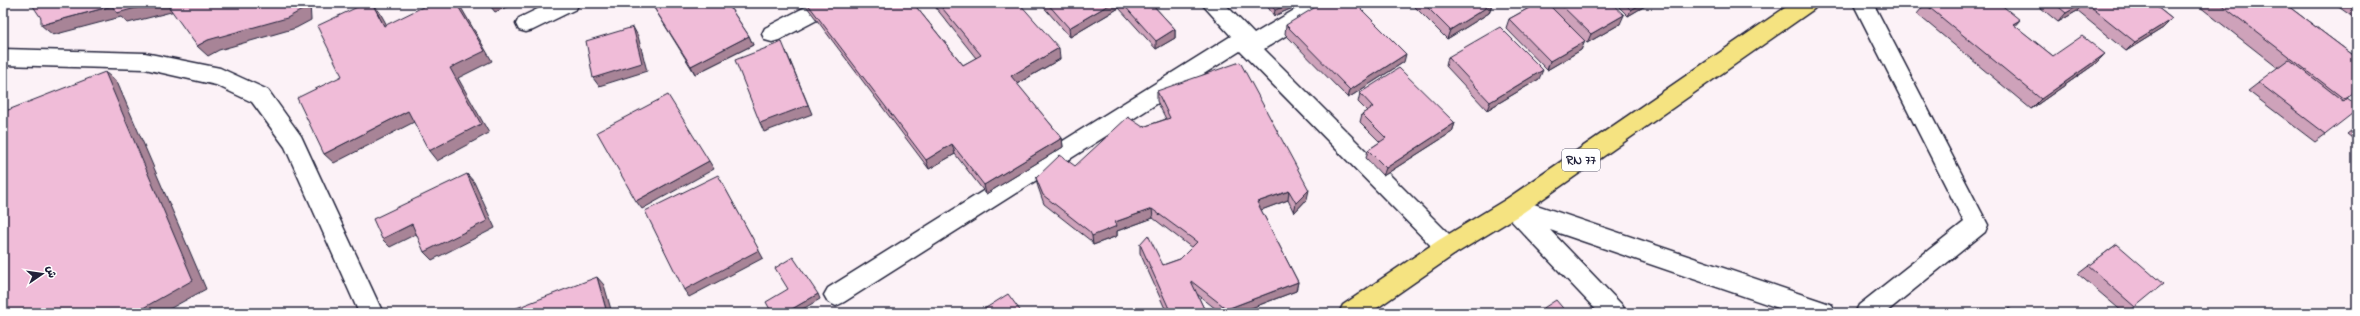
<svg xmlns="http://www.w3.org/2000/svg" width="2360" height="316" viewBox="0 0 2360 316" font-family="'Indie Flower','Playpen Sans Arabic',sans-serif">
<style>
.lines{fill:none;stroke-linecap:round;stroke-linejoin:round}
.minor-casing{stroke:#22223b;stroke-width:3}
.major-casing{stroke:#22223b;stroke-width:3}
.minor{fill:#fff;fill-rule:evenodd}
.major{fill:#f5e381;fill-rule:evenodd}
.wall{fill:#cea2ba;stroke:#22223b}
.shaded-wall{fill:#a88497;stroke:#22223b}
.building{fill:#f0bcd8;stroke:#22223b}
.labels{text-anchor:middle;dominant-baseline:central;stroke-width:4;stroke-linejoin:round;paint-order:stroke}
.shield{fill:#fff;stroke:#646476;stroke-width:1}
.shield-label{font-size:13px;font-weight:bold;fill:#22223b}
</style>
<rect width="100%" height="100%" fill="#fcf2f7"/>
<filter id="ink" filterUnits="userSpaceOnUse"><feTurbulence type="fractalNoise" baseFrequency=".025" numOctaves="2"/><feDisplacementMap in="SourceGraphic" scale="8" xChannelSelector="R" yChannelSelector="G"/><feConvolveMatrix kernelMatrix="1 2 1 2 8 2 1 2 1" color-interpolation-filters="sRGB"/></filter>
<g filter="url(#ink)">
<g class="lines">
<g class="minor-casing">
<path id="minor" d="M550,3h29l-3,6 -43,21 -7,2 -7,-2 -3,-6 3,-6z
M813,3h28l-3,6 -59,31 -7,2 -7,-2 -3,-6 3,-6z
M1201,3h23l30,31 52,-31h26l-3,6 -65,40 191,191 3,7 -3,7 -8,3 -8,-3 -199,-203 -396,251 -8,4 -8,-4 -4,-7 4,-7 403,-252z
M1853,3h20l115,222 -3,7 -100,81h-30l4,-8 105,-83z
M3,49l142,4 75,15 48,22 33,46 82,177h-24l-74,-166 -33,-45 -36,-17 -71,-16 -142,-4z
M1513,197l311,105 8,3 4,8h-43l-243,-83 72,75 4,8h-27l-94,-99 -3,-7 3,-7z"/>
</g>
<g class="major-casing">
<path id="major" d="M1792,3h25l-3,6 -293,205 -66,40 -85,59h-31l4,-8 96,-65 66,-40z"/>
</g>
<use href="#minor" class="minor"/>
<use href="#major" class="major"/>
</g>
<path class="wall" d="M651,3h76l22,33 4,9 -58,29z
M804,3h109l50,62 13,-7 -44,-55h87l41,56 -43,25 45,54 1,9 -77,47 -31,-40 -26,15z
M1040,3h111l24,26v9l-19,11 -37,-41 -49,29z
M1265,3h39l-30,13z
M1411,3h79l2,1 -3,9 -42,26z
M1538,3h73l9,21 -33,19 -2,-2 -4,9 -34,20 -41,-42 3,-9z
M1615,3h35l-22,13z
M2035,3h117l20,16 -9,9 -37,23 -49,-40 -19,11z
M2195,3h89l73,55v33l-10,7 -21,36 -11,8 -67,-51 30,-23z
M2333,3h24v17z
M1925,4l90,22 38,30 42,8 -64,45 -114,-95z
M1286,25l118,37 -56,36 -63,-64z
M1448,57l91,22 -52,31 -41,-44z
M1157,91l150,108 -13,14 -6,-13 -27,10 37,72 -2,9 -58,22h-17l-24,-19 9,19h-39l-27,-60v-9l23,21 17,-6 12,-11 -39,-30 -36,13v5l-24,9 -2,-4 -47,-37 -6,-17 -2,-9 39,-12 68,-39 23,-8 -9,-18z
M1360,93l95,30 -3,9 -69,44 -17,-18 2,-8 12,-8 -20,-20 2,-8 5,-3 -9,-9z
M2357,126v16l-10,-8z
M2117,244l18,63 -9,6h-2l-46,-39z"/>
<path class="shaded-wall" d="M155,3h12l8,8 -47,12 -7,-6 -68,18 -12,-10 71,-19z
M301,3h9l1,17 -15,8 -77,22 -11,6 -11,-10 11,-6z
M372,3l7,8 14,25 -9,-10z
M456,3h2l1,1 33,57 -34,17 31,55 -52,28 -8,-10z
M499,3h17l-21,9 -4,-5z
M1112,3h6l1,5 -49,29 -1,-9z
M1292,3h12l-30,13 1,-6z
M1643,3h7l-22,13 3,-6z
M2083,3h1l-7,8 -19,11 8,-9z
M1492,4l-3,9 -42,26 3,-9z
M1624,15l-4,9 -33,19 4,-9z
M2172,19l-9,9 -37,23 9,-9z
M2020,20l-9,10 2,-6z
M633,27l5,9 9,35 -48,15 -6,-8z
M1175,29v9l-19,11v-8z
M749,36l4,9 -58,29 -4,-8z
M1585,41l-4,9 -34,20 3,-9z
M1059,48l1,11 -47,27 -2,-10z
M786,51l26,63 -48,18 -4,-9z
M1406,54l-2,8 -56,36 2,-8z
M2105,54l-10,10 -64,45 10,-10z
M1543,70l-4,9 -52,31 3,-8z
M105,72l12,10 89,207 -44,24h-28z
M408,111l8,10 -82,42 -10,-9z
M1455,123l-3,9 -69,44 3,-8z
M1062,138l1,9 -77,47 -2,-9z
M952,144l3,10 -26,15 -3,-9z
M709,161l5,8 -72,40 -6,-8z
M467,174l7,8 21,46 -63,32 -8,-8z
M722,183l41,75 -74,39 -5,-7z
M1309,190l-2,9 -13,14 2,-10z
M1289,191l-1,9 -32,12 1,-10z
M1152,209l1,9 -36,13v5l-24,9 -1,-9 23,-14z
M412,224l8,8 -30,15 -8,-8z
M597,277l7,8 8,28h-5z
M1298,282l-2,9 -58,22h-11v-4z
M818,294l2,5 -24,14h-11z"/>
<path class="building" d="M31,3h124l-38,10 -5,-7 -71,19v-7z
M166,3h135l1,7 -15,8 -79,22 -11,6z
M366,3h6l12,23 47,-23h25l29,48 -35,17 31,56 -52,27 -21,-40 -84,43 -27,-56 45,-22 -25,-50z
M489,3h10l-8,4z
M651,3h76l22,33 -58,30z
M807,3h106l50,62 18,-10 -43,-52h81l40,45 -48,28 51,62 -78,47 -32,-41 -26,16z
M1047,3h65l-43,25z
M1122,3h29l24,26 -19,12z
M1269,3h23l-17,7z
M1322,3h33l51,51 -56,36 -64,-65z
M1423,3h67l2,1 -42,26z
M1538,3h9l38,38 -35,20 -41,-42z
M1559,3h52l13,12 -33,19z
M1624,3h19l-12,7z
M1927,3h72l21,17 -7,4 40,32 29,-20 23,18 -64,45 -116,-95z
M2054,3h29l-17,10z
M2086,3h66l20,16 -37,23z
M2219,3h65l73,55v33l-13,8z
M633,27l9,36 -49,15 -7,-37z
M1500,27l43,43 -53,32 -42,-45z
M782,42l26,63 -48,18 -25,-63z
M2289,59l54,42 4,-3 10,7v5l-31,24 -68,-52z
M1240,62l69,128 -13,13 -7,-12 -32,11 41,80 -71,27 -36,-28 15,32h-35l-31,-69 8,-9 15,30 17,-6 17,-17 -45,-33 -37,13 2,4 -25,10 -2,-4 -47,-37 -7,-17 24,-23 15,11 53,-49 15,10 27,-9 -13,-27z
M1399,68l56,55 -69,45 -18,-18 18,-12 -24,-24 11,-7 -13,-14z
M105,72l88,208 -59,33h-131v-201z
M668,95l41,66 -73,40 -39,-69z
M467,174l20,47 -63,31 -12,-28 -30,15 -9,-20z
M718,175l41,75 -75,40 -39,-79z
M2117,244l46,40 -28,23 -47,-41z
M793,257l25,37 -33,19h-13l-6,-11 22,-13 -13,-21z
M597,277l10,36h-92l-1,-4z
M1008,294l14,19h-44z
M1556,300l11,13h-31z
M2009,308l6,5h-11z"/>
</g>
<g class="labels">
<rect class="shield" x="1562" y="149" width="38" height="22" rx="3"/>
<g class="shield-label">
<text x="1581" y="160">RN 77</text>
</g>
</g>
<rect width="2360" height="316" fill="none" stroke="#fff" stroke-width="16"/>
<rect x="8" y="8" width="2344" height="300" fill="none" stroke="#22223b" stroke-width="1.5" filter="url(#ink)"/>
<g transform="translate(42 274) rotate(77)" stroke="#ffffff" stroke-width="3" paint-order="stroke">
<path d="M0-3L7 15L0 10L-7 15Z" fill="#22223b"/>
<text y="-6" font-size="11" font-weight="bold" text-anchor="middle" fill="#22223b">ش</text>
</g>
</svg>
